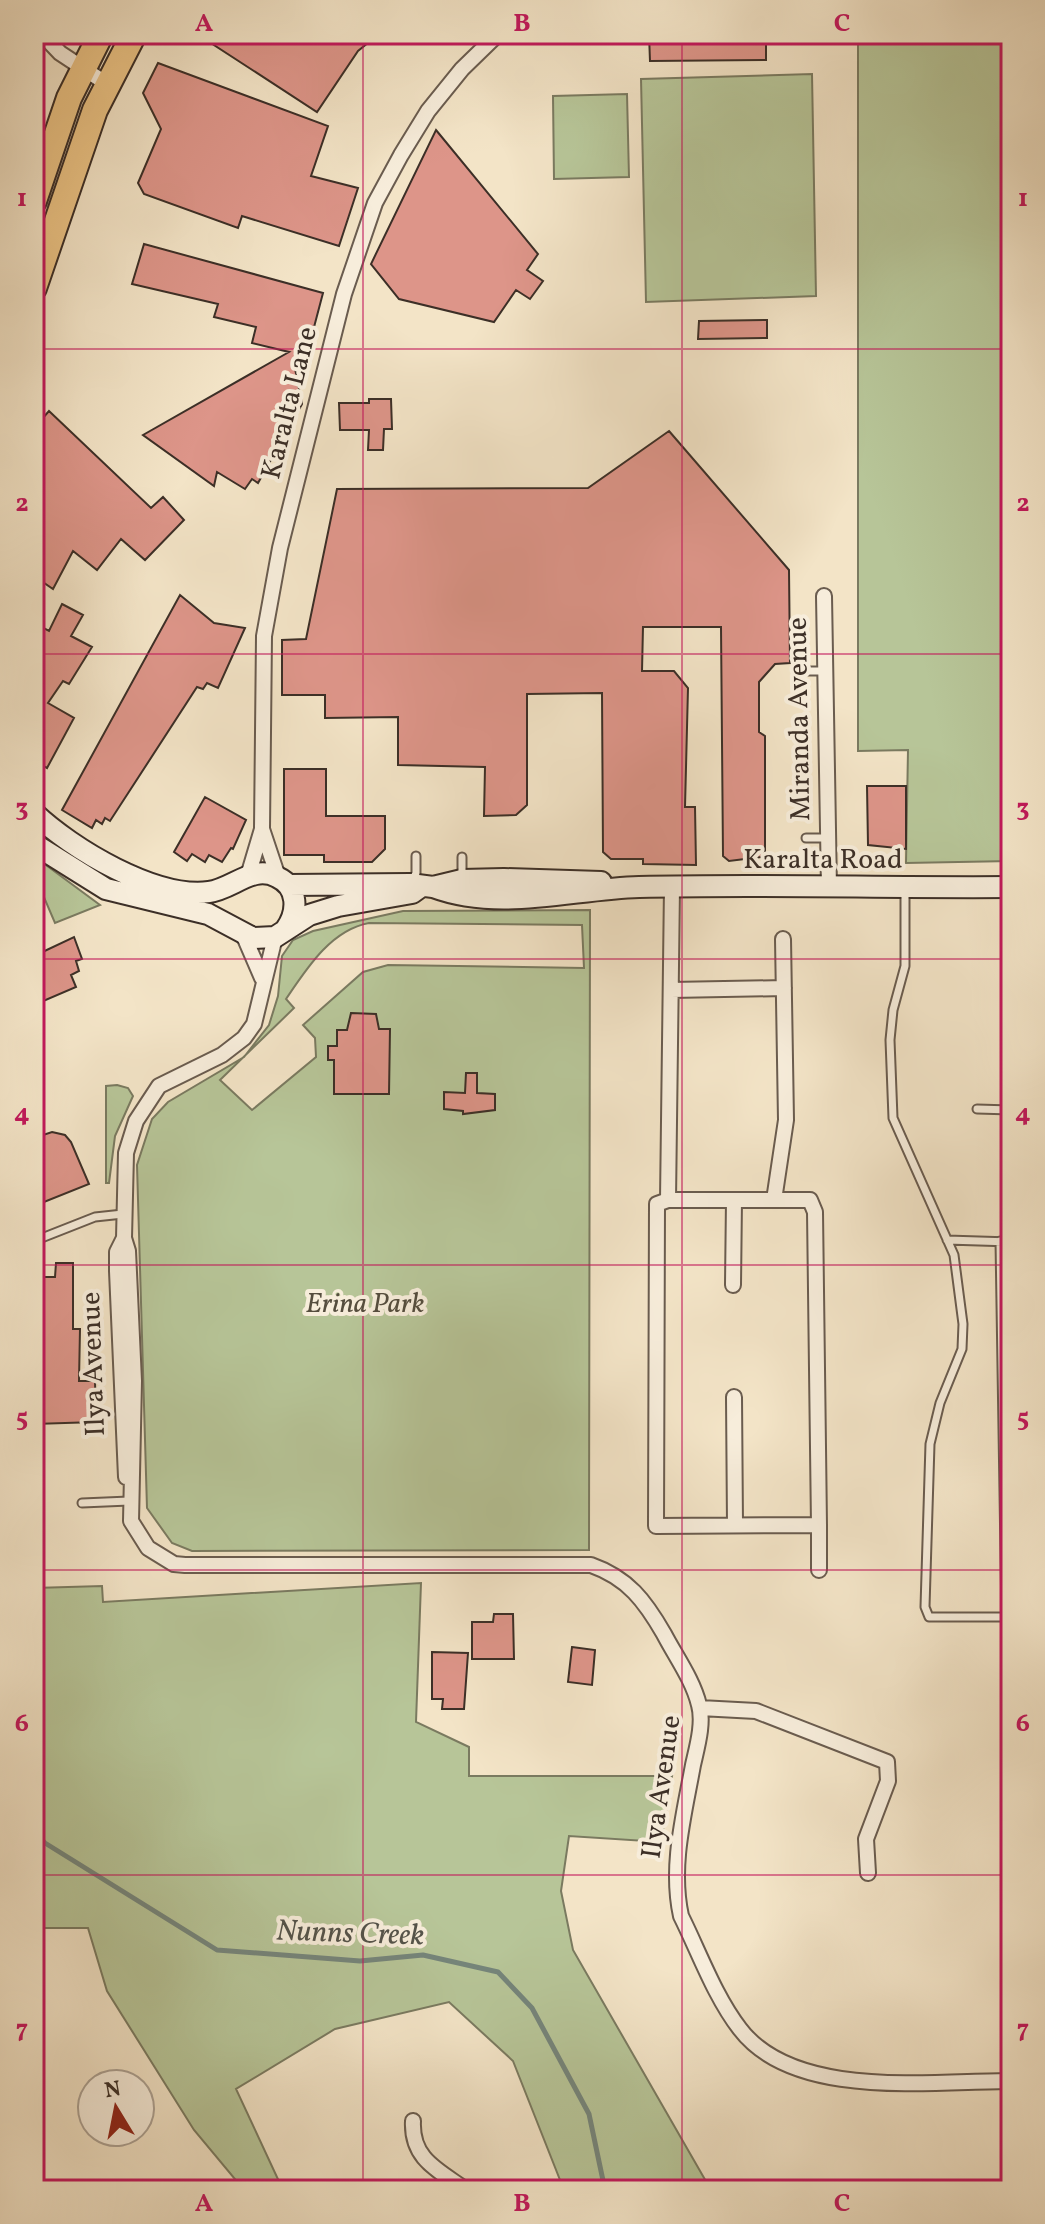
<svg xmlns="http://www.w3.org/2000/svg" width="1045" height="2224" viewBox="0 0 1045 2224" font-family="Vollkorn,serif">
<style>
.green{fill:#b7c598;stroke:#7a7a60;stroke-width:2;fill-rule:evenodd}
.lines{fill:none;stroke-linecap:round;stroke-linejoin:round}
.stream{stroke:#75857b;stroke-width:5}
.building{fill:#dd9589;stroke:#3c2f27;stroke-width:2}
.lane-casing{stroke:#6a5c4f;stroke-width:11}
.street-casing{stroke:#6a5c4f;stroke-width:18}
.secondary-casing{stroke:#3c2f27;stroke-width:24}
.highway-casing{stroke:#3c2f27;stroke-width:28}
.lane{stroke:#f7eddb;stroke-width:7}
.street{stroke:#f7eddb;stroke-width:14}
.secondary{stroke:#f7eddb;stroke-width:20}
.highway{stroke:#eac284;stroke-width:24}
.grid{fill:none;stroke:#c2185b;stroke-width:2;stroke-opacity:0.55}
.labels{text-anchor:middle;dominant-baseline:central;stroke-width:8;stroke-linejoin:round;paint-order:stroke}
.street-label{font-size:28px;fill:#3c2f27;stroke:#f7eddb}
.park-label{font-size:28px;font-style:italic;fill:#554d3e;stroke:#f7eddb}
.water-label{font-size:30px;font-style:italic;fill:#54534a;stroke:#f7eddb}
.neatline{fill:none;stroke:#c2185b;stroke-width:3}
.grid-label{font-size:26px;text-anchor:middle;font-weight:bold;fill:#c2185b}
</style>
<rect width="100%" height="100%" fill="#f3e4c7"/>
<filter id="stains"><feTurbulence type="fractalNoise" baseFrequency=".0025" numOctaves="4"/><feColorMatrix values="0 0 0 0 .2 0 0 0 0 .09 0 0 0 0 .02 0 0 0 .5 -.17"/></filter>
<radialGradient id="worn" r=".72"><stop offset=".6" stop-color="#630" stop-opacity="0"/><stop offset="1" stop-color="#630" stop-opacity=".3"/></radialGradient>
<path class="green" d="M858,34h153v827l-105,2 2,-113 -50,1z
M812,74l4,222 -170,6 -5,-223z
M627,94l2,83 -75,2 -1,-83z
M35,857l65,48 -45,18 -21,-49z
M590,910l-1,640 -397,1 -20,-8 -25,-35 -10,-343 15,-46 16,-17 76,-45 25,-32 9,-29 4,-40 11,-16 20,-9 90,-20zM369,923l213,2 2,43 -196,-3 -25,7 -60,53 12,13 1,19 -64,53 -32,-30 74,-72 -8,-9c21,-31 45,-69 83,-76z
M117,1085l11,3 5,8 -18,40 -6,47h-3v-97z
M421,1583l-5,139 53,25v29h203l-11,66 -92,-6 -8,55 12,59 138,240h-147l-51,-129 -64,-59 -114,27 -99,60 47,101h-39l-50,-60 -87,-139 -19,-63h-54v-340l68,-2 1,16z"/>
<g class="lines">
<path class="stream" d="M34,1832l11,11 172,107 143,11 63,-6 75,17 34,36 57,106 16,76"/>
</g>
<path class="building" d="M197,34h182l-21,17 -41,61z
M649,34h117v26l-116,1z
M158,63l170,63 -17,50 47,12 -19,58 -97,-30 -4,12 -94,-34 -6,-11 23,-54 -18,-36z
M436,130l102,124 -11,16 16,11 -13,18 -14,-9 -22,32 -95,-23 -28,-35z
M144,244l179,49 -19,72 -10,-2 8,41 -44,79 -6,-4 -7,10 -28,-17 -3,14 -71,-51 146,-83 -37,-9 4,-16 -42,-10 4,-13 -86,-20z
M767,320v18l-69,1 1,-18z
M369,399h22l1,30h-8l-1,21h-15l1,-20h-29l-1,-27h30z
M49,411l102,97 12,-11 21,23 -39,40 -24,-21 -24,31 -24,-19 -20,38 -19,-13v-148z
M669,431l120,139 1,93 -15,1 -16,18v50l6,4v116l-4,5 -32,4 -6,-5 -2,-229h-78l-1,44h32l14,17 -3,119h10l1,58 -53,-1v-5h-32l-8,-7 -1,-159 -75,1v111l-11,10 -32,1 1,-49 -87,-2v-48l-73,1v-23h-43v-55l24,-1 31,-150 251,-1z
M180,595l34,28 31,5 -27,60 -11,-5 -4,6 -6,-2 -87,134 -5,-3 -3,6 -6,-4 -4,8 -30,-18z
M62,604l21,11 -12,21 21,11 -23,37 -6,-3 -15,22 26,15 -27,50 -13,-8v-137l15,8z
M284,769h42v47h59v33l-13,13h-48v-7h-40z
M867,786h39v63l-38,-4z
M205,797l41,23 -13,29 -2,-1 -9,14 -13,-7 -4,7 -13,-8 -5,7 -13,-9z
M74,937l8,22 -6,2 3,10 -8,4 5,12 -42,18v-49z
M351,1013l25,1 3,15h11l-1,65h-55v-34h-6v-14h9v-16h10z
M466,1073h11v20l18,1v16l-32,4v-3l-19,-2v-17l21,1z
M52,1132l13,3 6,7 18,42 -55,22v-68z
M56,1263h17v66h7l-1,52h16l1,41 -62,2v-147h21z
M494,1614h19l1,45h-42v-37h21z
M572,1647l23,3 -3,35 -24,-3z
M432,1652l36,1 -4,56h-22l1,-10h-11z"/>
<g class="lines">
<g class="lane-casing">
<path id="lane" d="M802,671h22
M806,838h23
M462,879v-22
M412,882l4,-9v-17
M905,888v78l-12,44 -3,30 3,78 61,137 9,69 -1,25 -22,54 -10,41 -5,163 4,10h82
M977,1109l34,1
M947,1240l64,2
M34,1241l61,-24 28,-3
M1000,1241l6,376
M82,1503l47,-2"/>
</g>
<g class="street-casing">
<path id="street" d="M42,34l18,19 47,31
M824,596l5,292
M262,829l16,48
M248,876l14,-47 2,-193 16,-88 64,-254 31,-91 26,-48 27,-44 34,-42 36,-35
M243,934l19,44
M275,937l-21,87 -10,14 -22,17 -63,31 -23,35 -10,32 -2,85 4,13 6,130 -3,140 17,27 26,16 11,1h406c37,13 54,36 73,69 12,23 29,46 35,71 5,18 -2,42 -6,60 -9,50 -23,101 -12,151 18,36 34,81 59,113 54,71 191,52 271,52
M671,990l113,-2
M668,1200l4,-313
M774,1200l12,-80 -3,-181
M124,1238l-7,14v19l9,206
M733,1285l1,-85
M734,1397l1,128
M819,1570v-45l-4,-313 -5,-12h-142l-11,4 -1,322 163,-1
M700,1708l56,3 131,51 1,19 -22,58 2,34
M413,2121c-2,38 25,49 53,69"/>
</g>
<g class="secondary-casing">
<path id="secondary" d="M34,813c38,36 121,86 175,79 24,-3 44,-28 68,-15 22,10 21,35 9,52
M34,844l72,45 102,25 45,24 22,-1 34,-22 29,-9 74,-13 7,-5
M288,885l122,-1 23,3 29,-7 42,-1 97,3
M433,887c67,25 138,2 206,0 124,-3 248,1 372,0"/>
</g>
<g class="highway-casing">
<path id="highway" d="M34,201l35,-103 32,-64
M34,288l61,-178 39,-76"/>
</g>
<use href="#lane" class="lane"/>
<use href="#street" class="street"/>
<use href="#secondary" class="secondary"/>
<use href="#highway" class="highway"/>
</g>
<path class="grid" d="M363,34v2156M682,34v2156M34,349h977M34,654h977M34,959h977M34,1265h977M34,1570h977M34,1875h977"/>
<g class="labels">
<g class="street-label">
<text transform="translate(290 403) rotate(-76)">Karalta Lane</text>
<text transform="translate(800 719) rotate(-91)">Miranda Avenue</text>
<text x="823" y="860">Karalta Road</text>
<text transform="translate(94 1364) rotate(-92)">Ilya Avenue</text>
<text transform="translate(662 1787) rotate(-82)">Ilya Avenue</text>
</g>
<g class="park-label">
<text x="365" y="1304">Erina Park</text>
</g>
<g class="water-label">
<text transform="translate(350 1934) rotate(2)">Nunns Creek</text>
</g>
</g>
<rect width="1045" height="2224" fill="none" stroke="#f3e4c7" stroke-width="88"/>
<g transform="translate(116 2108) rotate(350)"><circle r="38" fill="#f7eddb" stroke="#aca193" stroke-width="2"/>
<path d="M0-6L14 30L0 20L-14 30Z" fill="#8f2418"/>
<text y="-12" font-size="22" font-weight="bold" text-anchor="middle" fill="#3c2f27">N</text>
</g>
<rect x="44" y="44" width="957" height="2136" class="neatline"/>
<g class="grid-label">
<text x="204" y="31">A</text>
<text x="522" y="31">B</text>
<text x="842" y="31">C</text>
<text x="22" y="206">1</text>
<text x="1023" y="206">1</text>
<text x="22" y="511">2</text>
<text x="1023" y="511">2</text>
<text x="22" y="816">3</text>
<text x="1023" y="816">3</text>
<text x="22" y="1121">4</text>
<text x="1023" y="1121">4</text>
<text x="22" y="1426">5</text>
<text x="1023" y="1426">5</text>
<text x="22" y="1731">6</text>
<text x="1023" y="1731">6</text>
<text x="22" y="2037">7</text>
<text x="1023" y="2037">7</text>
<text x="204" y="2211">A</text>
<text x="522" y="2211">B</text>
<text x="842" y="2211">C</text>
</g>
<rect width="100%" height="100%" filter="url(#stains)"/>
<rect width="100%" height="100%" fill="url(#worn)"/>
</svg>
